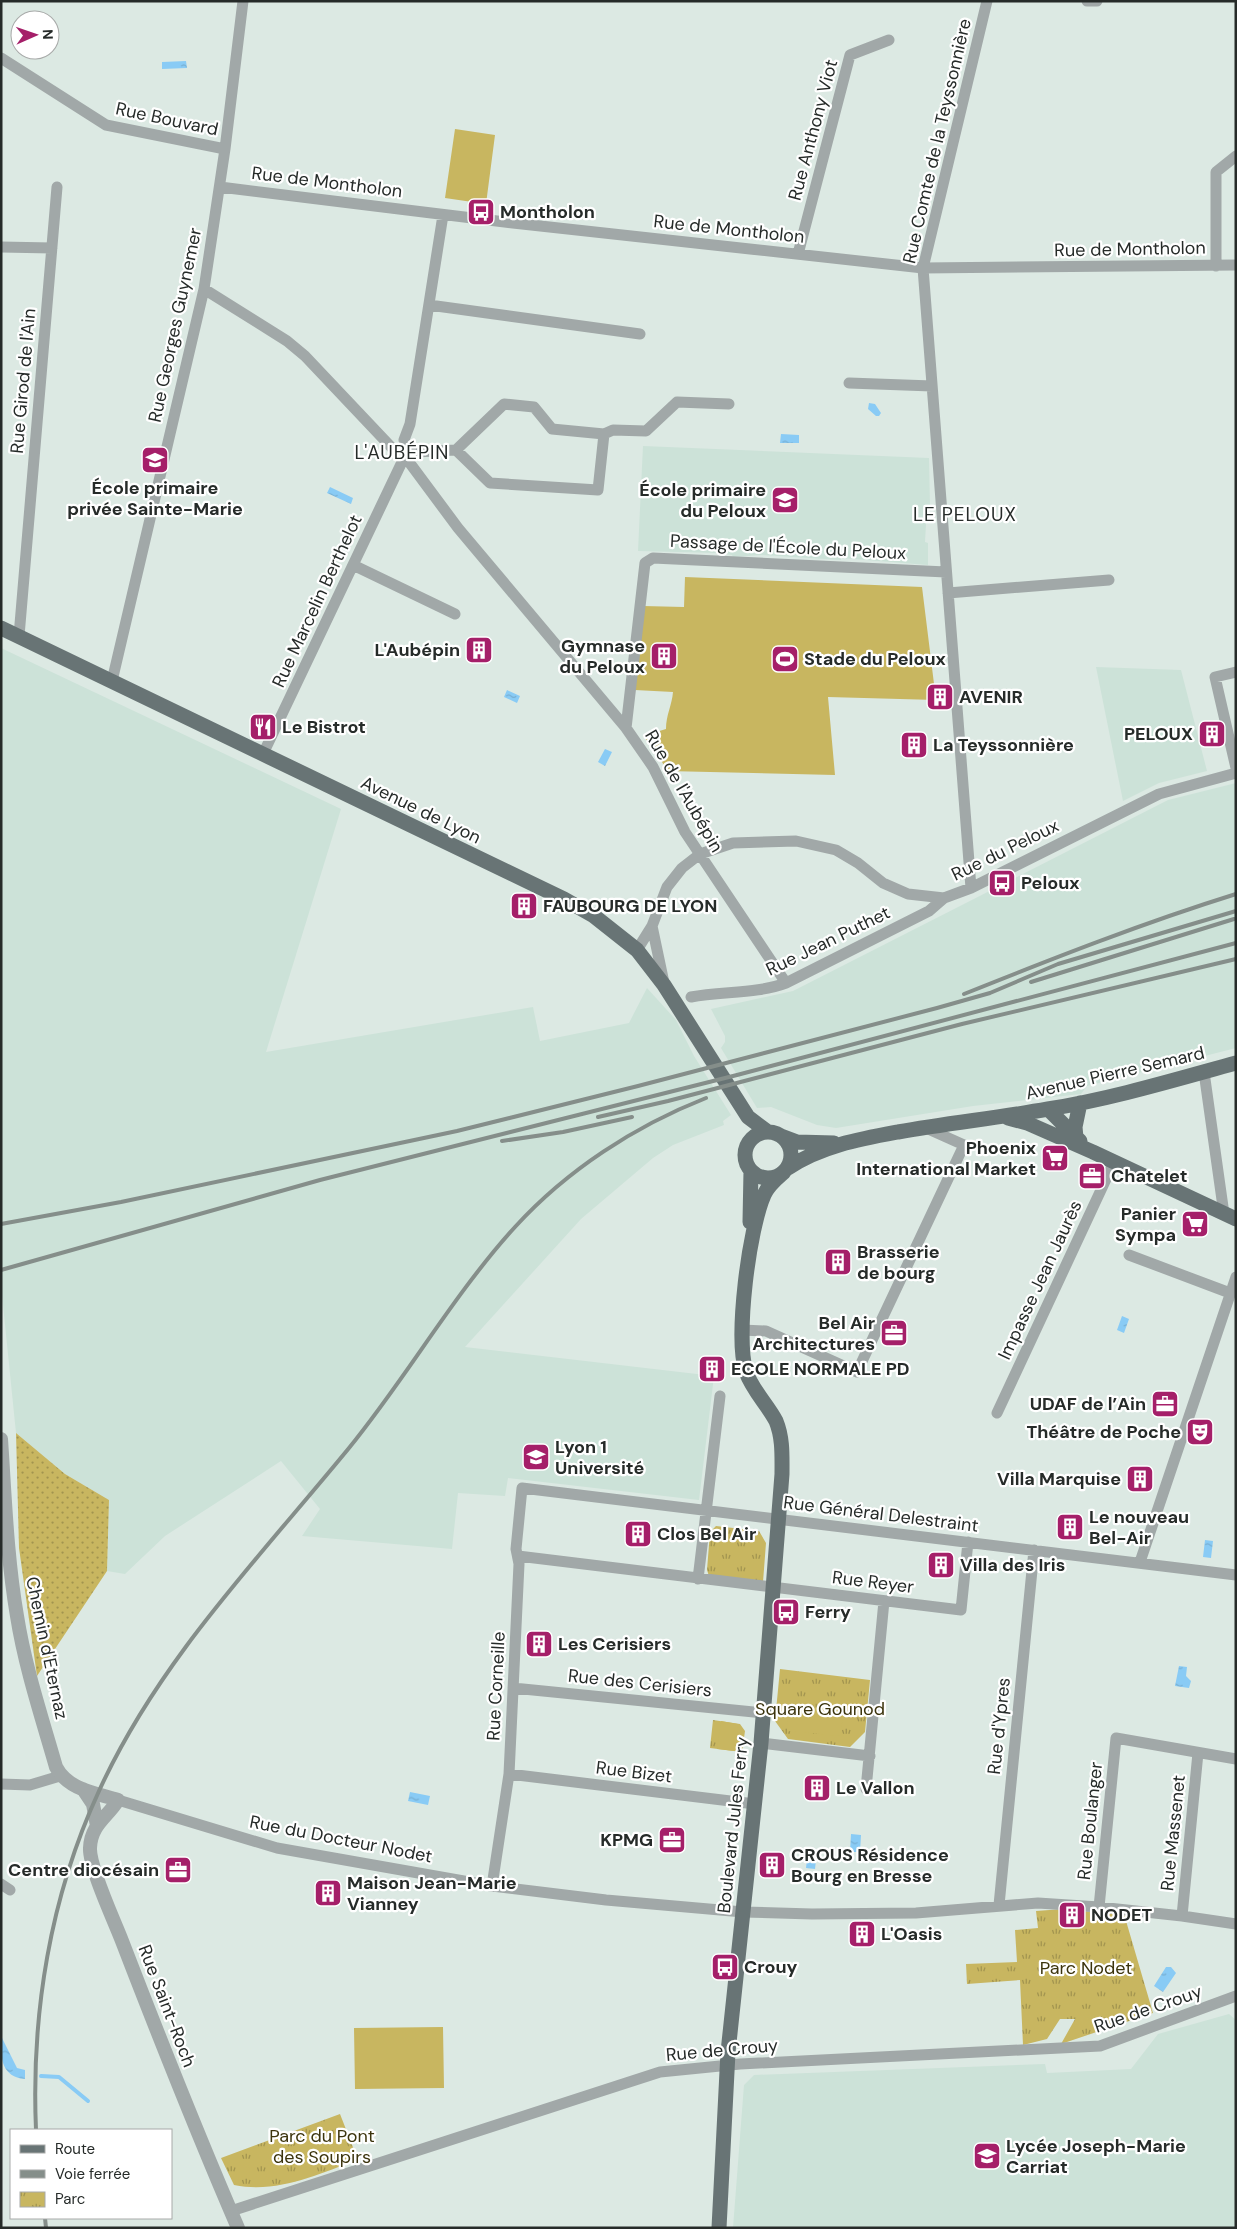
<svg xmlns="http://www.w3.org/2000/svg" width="1237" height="2229" viewBox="0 0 1237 2229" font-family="'DM Sans',sans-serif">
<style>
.built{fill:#cce2d8}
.grass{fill:url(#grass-dots)}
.park{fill:url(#park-tufts)}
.pitch{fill:#c8b660}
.water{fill:url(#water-ripples)}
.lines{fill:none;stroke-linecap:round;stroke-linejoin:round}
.stream{stroke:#89cbf5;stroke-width:4}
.minor{stroke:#a1a8a8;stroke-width:11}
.tertiary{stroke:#a1a8a8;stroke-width:14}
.primary{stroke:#687475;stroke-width:15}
.rail{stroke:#858e8a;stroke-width:4}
.labels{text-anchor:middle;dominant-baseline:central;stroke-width:4.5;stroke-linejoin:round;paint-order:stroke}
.street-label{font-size:18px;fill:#262b29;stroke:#fff}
.poi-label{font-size:18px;font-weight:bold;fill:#262b29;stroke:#fff;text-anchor:start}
.park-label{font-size:18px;fill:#3c340d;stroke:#fff}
.neighbourhood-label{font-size:19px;letter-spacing:1px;fill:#262b29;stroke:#fff}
</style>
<defs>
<pattern id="grass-dots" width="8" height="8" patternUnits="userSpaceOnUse" patternTransform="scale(1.25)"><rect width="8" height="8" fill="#c8b660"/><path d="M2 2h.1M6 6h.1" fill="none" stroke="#a2944f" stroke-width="1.8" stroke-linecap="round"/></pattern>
<pattern id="park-tufts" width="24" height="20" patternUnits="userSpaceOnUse" patternTransform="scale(1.25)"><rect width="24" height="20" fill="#c8b660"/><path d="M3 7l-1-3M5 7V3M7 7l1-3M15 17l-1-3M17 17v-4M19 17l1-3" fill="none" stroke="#a2944f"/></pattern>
<pattern id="water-ripples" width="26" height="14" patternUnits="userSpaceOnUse" patternTransform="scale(1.25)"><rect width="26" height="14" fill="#89cbf5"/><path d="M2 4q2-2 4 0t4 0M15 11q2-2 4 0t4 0" fill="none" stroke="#76aed2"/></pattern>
</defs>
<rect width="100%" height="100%" fill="#dce9e3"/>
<path class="built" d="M643,446l286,12 1,48h-3l-2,36 3,1v22l-87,-7v2l-80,-5 -28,2 -1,-2 -14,-2 -80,-2z
M1,648l340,161 -75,243 267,-45 7,34 89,-18 18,-35 29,32 18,36 37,59 -8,6 1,4 -51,20 -20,13 -72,61 -116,128 249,29 -15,124 -191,-22 -3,18 -47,-3 -6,56 -150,-13 18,-27 -39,-48 -116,75 -40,38 -18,-3 2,-71 -44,-26 -49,-41 -15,-148z
M1096,667l85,3 26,101 -48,12 -36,18z
M1236,783v265l-149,38 -6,8 -108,12 -137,22 -19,-3 -46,-18 -14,1 -36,-60 4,-6v-6l-14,-27 82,-18 375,-191z
M1229,2014l7,6v208h-503l11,-143 10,-10 291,-11 2,9 84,-4 27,-35z"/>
<path class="grass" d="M16,1433l49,41 44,26 -2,71 -70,105 -18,-128z"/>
<path class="park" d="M716,1526l43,5 7,12 -3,39 -54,-6 -2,-6 3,-38z
M780,1669l90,11 -5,52 -15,15 -62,-8 -13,-18z
M713,1720l27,4 5,7 -3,21 -32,-4z
M1063,1909l1,8 16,1 1,-7 43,3 29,99 -92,31 14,-25h-15l-13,20 -24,6 -3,-65 -53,4 -1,-20 51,-2 -2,-32 23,-2 -2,-17z
M340,2114l18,46c-41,14 -80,34 -124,25l-13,-27z"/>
<path class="pitch" d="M455,129l40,6 -9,69 -41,-6z
M685,577l237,10 14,113 -108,-3 7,78 -168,-4 -11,-20 -13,-15 23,-7c0,-14 6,-24 7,-37l-38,-2 8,-84 41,1z
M789,1705l54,5 -2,26 -54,-5z
M721,1721l17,3 -4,27 -17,-2z
M443,2027l1,61 -89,1 -1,-61z
M327,2132l9,23 -35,14 -10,-22z"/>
<path class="water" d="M186,61l1,7 -25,1v-7z
M869,403l6,1 6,9 -2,3h-3l-8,-7z
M781,434l18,1v8h-19z
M330,487l23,11 -2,6 -24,-11z
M507,690l13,6 -3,7 -13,-6z
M605,749l7,3 -7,14 -7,-4z
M1122,1316l7,3 -5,14 -7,-3z
M1205,1540l8,1 -2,17 -8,-1z
M1179,1666l8,1 -1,9 5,5 -2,7 -14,-2z
M410,1792l20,4 -2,9 -20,-4z
M851,1834l10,1 -1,17h-10z
M808,1850l9,1 -2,18 -9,-1z
M1166,1967h5l5,6 -13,19 -9,-6z
M1,2036l16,32 8,2v9c-25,-3 -24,-22 -24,-43z"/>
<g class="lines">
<path class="stream" d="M41,2076l18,1 29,24"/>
<path class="minor" d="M1087,1h10
M1,58l105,67 119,24
M220,187l293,36 410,45 313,-3
M1,247l51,1
M798,254l52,-199 39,-15
M1216,266v-94l20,-16
M204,289l83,52 18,15 87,92
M429,305l211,29
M849,383l83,3
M404,440l6,-16 33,-209
M456,450l34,33 108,7 6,-56
M415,452l41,-2 48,-46 30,3 18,22 52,5 9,-4 33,1 31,-29 52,2
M409,462l49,66 168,200 27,39 32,65 101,151
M353,565l102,49
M948,593l161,-13
M19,636l38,-449
M1236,672l-21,5 21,91
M112,681l92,-392 21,-140 18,-148
M626,728l19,-165 8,-5 293,14
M263,754l138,-290
M971,888l-48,-620 64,-267
M652,926l12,57
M637,950l15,-24 15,-39 15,-19 18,-14 33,-11 63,-2 40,9 22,13 25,20 25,11 36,4 27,-10 188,-94 77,-21
M691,997c31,-6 66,-3 95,-14l143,-72 15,-13
M1204,1072l20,142
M1129,1255l101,38
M742,1330l24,1 91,41 107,-227 -38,-17
M997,1413l117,-251
M518,1556l443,54 7,-68
M1140,1562l96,-285
M698,1579l22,-183
M513,1688l251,25
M761,1743l109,13
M509,1774l246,30
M1,1784l29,1 30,-9
M866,1789l18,-188
M118,1800l159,48 215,38 114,14 137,12 69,2 104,-1 122,-10 61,4 83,9 54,8
M1,1884l9,6
M492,1886l17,-112 10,-210 -3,-15 6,-61 714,87
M999,1905l35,-355
M1099,1907l17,-169 120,21
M1182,1916l16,-163
M231,2211l429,-139 80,-8 360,-18 136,-50"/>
<path class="tertiary" d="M1,1439c4,59 6,119 16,177 8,51 25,102 39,151 12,23 40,26 62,33 -10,17 -27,24 -28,48 -1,19 24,72 32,93 37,96 75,192 116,287
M83,1789l10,15 4,22"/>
<path class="primary" d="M1,628l563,271 30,17 43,34 27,35 84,132 20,15
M1048,1109l32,32
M1008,1118l19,5 66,29 143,67
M745 1155a23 23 0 1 1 46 0a23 23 0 1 1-46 0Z
M781,1136l16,6 37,1
M1076,1138l-1,-11 5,-24
M788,1168c33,-22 72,-29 110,-36 50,-9 100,-14 150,-23 63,-10 126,-29 188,-46
M750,1222l1,-51
M719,2228l9,-176 33,-309 21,-269c0,-18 1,-36 -6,-53 -9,-17 -23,-30 -30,-49 -11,-35 3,-143 18,-177 4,-10 12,-16 20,-23"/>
<path class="rail" d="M1031,982l203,-63
M964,994c90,-36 179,-71 272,-100
M598,1117l70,-16 294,-77 274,-65
M502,1141l61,-9 69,-15
M1,1224l120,-22 336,-71 181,-45 299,-78 53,-15 68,-29 178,-53
M1,1270l319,-90 417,-105 499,-132
M36,2130c-5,-116 14,-233 63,-339 59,-130 160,-233 250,-343 58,-71 104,-153 166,-221 52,-57 120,-101 191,-129
M45,2218l1,10"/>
</g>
<defs>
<g id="bus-square" transform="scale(1.4375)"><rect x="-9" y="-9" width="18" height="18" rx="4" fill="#a51f69" stroke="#fff"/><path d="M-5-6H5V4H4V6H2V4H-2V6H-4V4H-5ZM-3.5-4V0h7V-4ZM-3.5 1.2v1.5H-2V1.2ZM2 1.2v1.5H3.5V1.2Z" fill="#fff"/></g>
<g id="school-square" transform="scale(1.4375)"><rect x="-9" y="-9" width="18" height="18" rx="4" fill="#a51f69" stroke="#fff"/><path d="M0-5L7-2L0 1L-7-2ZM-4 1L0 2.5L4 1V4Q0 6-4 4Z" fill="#fff"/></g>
<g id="building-square" transform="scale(1.4375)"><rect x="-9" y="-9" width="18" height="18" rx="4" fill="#a51f69" stroke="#fff"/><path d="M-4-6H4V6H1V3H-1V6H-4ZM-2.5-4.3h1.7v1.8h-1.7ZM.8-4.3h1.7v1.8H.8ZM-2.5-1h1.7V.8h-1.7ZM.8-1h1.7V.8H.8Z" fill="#fff"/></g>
<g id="stadium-square" transform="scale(1.4375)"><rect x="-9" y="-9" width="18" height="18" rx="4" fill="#a51f69" stroke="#fff"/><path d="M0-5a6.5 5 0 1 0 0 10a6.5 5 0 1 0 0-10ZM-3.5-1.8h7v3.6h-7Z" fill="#fff"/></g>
<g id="restaurant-square" transform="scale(1.4375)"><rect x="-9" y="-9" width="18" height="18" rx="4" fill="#a51f69" stroke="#fff"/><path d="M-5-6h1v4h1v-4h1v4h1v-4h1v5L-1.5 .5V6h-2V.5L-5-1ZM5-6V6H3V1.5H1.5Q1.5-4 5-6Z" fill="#fff"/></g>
<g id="supermarket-square" transform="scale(1.4375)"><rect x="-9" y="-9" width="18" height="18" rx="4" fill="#a51f69" stroke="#fff"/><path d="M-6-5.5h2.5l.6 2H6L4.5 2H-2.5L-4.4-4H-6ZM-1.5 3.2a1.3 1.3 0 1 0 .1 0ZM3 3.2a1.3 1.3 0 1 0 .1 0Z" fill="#fff"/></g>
<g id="office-square" transform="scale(1.4375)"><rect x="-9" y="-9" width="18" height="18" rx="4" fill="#a51f69" stroke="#fff"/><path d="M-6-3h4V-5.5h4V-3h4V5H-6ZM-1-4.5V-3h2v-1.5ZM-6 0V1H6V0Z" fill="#fff"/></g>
<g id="theatre-square" transform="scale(1.4375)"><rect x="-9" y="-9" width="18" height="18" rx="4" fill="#a51f69" stroke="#fff"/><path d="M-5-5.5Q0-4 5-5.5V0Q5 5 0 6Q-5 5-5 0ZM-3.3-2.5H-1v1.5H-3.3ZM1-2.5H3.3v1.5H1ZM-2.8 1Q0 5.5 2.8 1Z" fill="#fff"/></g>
<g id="university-square" transform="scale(1.4375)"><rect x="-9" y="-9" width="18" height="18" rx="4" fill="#a51f69" stroke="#fff"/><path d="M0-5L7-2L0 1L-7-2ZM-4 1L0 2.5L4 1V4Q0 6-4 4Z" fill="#fff"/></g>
</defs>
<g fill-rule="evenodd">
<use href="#bus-square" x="481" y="212"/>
<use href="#school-square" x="155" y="460"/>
<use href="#school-square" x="785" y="500"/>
<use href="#building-square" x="479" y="650"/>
<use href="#building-square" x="664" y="656"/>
<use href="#stadium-square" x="785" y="659"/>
<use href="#building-square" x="940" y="697"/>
<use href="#restaurant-square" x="263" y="727"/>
<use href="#building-square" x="1212" y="734"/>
<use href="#building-square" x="914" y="745"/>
<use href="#bus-square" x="1002" y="883"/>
<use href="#building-square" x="524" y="906"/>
<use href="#supermarket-square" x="1055" y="1158"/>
<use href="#office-square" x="1092" y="1176"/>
<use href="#supermarket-square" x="1195" y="1224"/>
<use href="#building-square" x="838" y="1262"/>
<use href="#office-square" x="894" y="1333"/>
<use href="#building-square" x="712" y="1369"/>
<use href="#office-square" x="1165" y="1404"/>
<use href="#theatre-square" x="1200" y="1432"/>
<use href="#university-square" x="536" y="1457"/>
<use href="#building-square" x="1140" y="1479"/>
<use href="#building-square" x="1070" y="1527"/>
<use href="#building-square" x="638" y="1534"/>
<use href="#building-square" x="941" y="1565"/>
<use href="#bus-square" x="786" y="1612"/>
<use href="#building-square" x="539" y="1644"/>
<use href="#building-square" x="817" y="1788"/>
<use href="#office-square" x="672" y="1840"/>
<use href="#building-square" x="772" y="1865"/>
<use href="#office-square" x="178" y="1870"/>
<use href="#building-square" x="328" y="1893"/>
<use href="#building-square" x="1072" y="1915"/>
<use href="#building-square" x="862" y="1934"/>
<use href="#bus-square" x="725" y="1967"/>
<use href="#school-square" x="987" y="2156"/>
</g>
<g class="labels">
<g class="street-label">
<text transform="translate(167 119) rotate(12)">Rue Bouvard</text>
<text transform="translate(813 130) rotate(-75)">Rue Anthony Viot</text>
<text transform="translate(937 141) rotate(-77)">Rue Comte de la Teyssonnière</text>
<text transform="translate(327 182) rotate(7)">Rue de Montholon</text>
<text transform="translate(729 229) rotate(6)">Rue de Montholon</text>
<text transform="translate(1130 249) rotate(-1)">Rue de Montholon</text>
<text transform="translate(175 325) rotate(-78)">Rue Georges Guynemer</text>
<text transform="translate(23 381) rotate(-85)">Rue Girod de l'Ain</text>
<text transform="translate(788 547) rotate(3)">Passage de l'École du Peloux</text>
<text transform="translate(317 601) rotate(-65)">Rue Marcelin Berthelot</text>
<text transform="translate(684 791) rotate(60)">Rue de l'Aubépin</text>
<text transform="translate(421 810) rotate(26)">Avenue de Lyon</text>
<text transform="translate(1005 850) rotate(-26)">Rue du Peloux</text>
<text transform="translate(828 941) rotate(-26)">Rue Jean Puthet</text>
<text transform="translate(1115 1073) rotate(-13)">Avenue Pierre Semard</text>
<text transform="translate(1040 1280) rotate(-65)">Impasse Jean Jaurès</text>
<text transform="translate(881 1514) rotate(7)">Rue Général Delestraint</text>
<text transform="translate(873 1582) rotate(7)">Rue Reyer</text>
<text transform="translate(47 1648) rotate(78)">Chemin d'Eternaz</text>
<text transform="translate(640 1683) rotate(6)">Rue des Cerisiers</text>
<text transform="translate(496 1686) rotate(-87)">Rue Corneille</text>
<text transform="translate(999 1726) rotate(-84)">Rue d'Ypres</text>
<text transform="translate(634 1772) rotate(7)">Rue Bizet</text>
<text transform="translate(1090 1821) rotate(-84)">Rue Boulanger</text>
<text transform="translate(733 1825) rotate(-84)">Boulevard Jules Ferry</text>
<text transform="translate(1173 1833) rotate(-84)">Rue Massenet</text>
<text transform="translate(341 1839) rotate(11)">Rue du Docteur Nodet</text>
<text transform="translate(167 2006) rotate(69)">Rue Saint-Roch</text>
<text transform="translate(1148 2009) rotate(-19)">Rue de Crouy</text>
<text transform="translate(722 2050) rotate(-5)">Rue de Crouy</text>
</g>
<g class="poi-label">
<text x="500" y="212">Montholon</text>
<text x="155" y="488" text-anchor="middle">École primaire<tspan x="155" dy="21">privée Sainte-Marie</tspan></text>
<text x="766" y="490" text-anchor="end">École primaire<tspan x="766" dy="21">du Peloux</tspan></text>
<text x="645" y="646" text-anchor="end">Gymnase<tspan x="645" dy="21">du Peloux</tspan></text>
<text x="460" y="650" text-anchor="end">L'Aubépin</text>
<text x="804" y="659">Stade du Peloux</text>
<text x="959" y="697">AVENIR</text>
<text x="282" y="727">Le Bistrot</text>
<text x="1193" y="734" text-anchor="end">PELOUX</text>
<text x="933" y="745">La Teyssonnière</text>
<text x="1021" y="883">Peloux</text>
<text x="543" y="906">FAUBOURG DE LYON</text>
<text x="1036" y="1148" text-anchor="end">Phoenix<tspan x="1036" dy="21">International Market</tspan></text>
<text x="1111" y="1176">Chatelet</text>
<text x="1176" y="1214" text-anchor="end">Panier<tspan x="1176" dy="21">Sympa</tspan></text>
<text x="857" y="1252">Brasserie<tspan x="857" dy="21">de bourg</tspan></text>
<text x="875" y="1323" text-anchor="end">Bel Air<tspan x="875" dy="21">Architectures</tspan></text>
<text x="731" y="1369">ECOLE NORMALE PD</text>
<text x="1146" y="1404" text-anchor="end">UDAF de l’Ain</text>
<text x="1181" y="1432" text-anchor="end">Théâtre de Poche</text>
<text x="555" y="1447">Lyon 1<tspan x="555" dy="21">Université</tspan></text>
<text x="1121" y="1479" text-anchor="end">Villa Marquise</text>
<text x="1089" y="1517">Le nouveau<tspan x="1089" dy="21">Bel-Air</tspan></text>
<text x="657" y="1534">Clos Bel Air</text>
<text x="960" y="1565">Villa des Iris</text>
<text x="805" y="1612">Ferry</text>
<text x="558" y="1644">Les Cerisiers</text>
<text x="836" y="1788">Le Vallon</text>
<text x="653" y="1840" text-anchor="end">KPMG</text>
<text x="791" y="1855">CROUS Résidence<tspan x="791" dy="21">Bourg en Bresse</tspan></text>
<text x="159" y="1870" text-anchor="end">Centre diocésain</text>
<text x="347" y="1883">Maison Jean-Marie<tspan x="347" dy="21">Vianney</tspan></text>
<text x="1091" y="1915">NODET</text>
<text x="881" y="1934">L'Oasis</text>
<text x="744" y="1967">Crouy</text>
<text x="1006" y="2146">Lycée Joseph-Marie<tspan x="1006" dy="21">Carriat</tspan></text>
</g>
<g class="park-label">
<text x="820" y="1709">Square Gounod</text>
<text x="1086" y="1968">Parc Nodet</text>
<text x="322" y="2136">Parc du Pont<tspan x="322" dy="21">des Soupirs</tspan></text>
</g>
<g class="neighbourhood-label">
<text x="402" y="452">L'AUBÉPIN</text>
<text x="965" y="514">LE PELOUX</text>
</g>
</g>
<rect width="1237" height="2229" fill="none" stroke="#262b29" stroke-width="5"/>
<rect x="10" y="2129" width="162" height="90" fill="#ffffff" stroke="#a8aaa9"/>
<rect x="20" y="2145" width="25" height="8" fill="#687475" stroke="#a8aaa9"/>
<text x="55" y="2154" font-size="15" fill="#262b29">Route</text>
<rect x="20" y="2170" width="25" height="8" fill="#858e8a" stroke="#a8aaa9"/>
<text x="55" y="2179" font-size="15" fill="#262b29">Voie ferrée</text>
<rect x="20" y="2192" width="25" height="15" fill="url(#park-tufts)" stroke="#a8aaa9"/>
<text x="55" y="2204" font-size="15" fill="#262b29">Parc</text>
<g transform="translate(35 35) rotate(88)"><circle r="24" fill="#ffffff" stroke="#a8aaa9"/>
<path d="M0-4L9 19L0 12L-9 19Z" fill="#a51f69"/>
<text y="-8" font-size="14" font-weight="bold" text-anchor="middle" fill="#262b29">N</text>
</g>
</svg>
